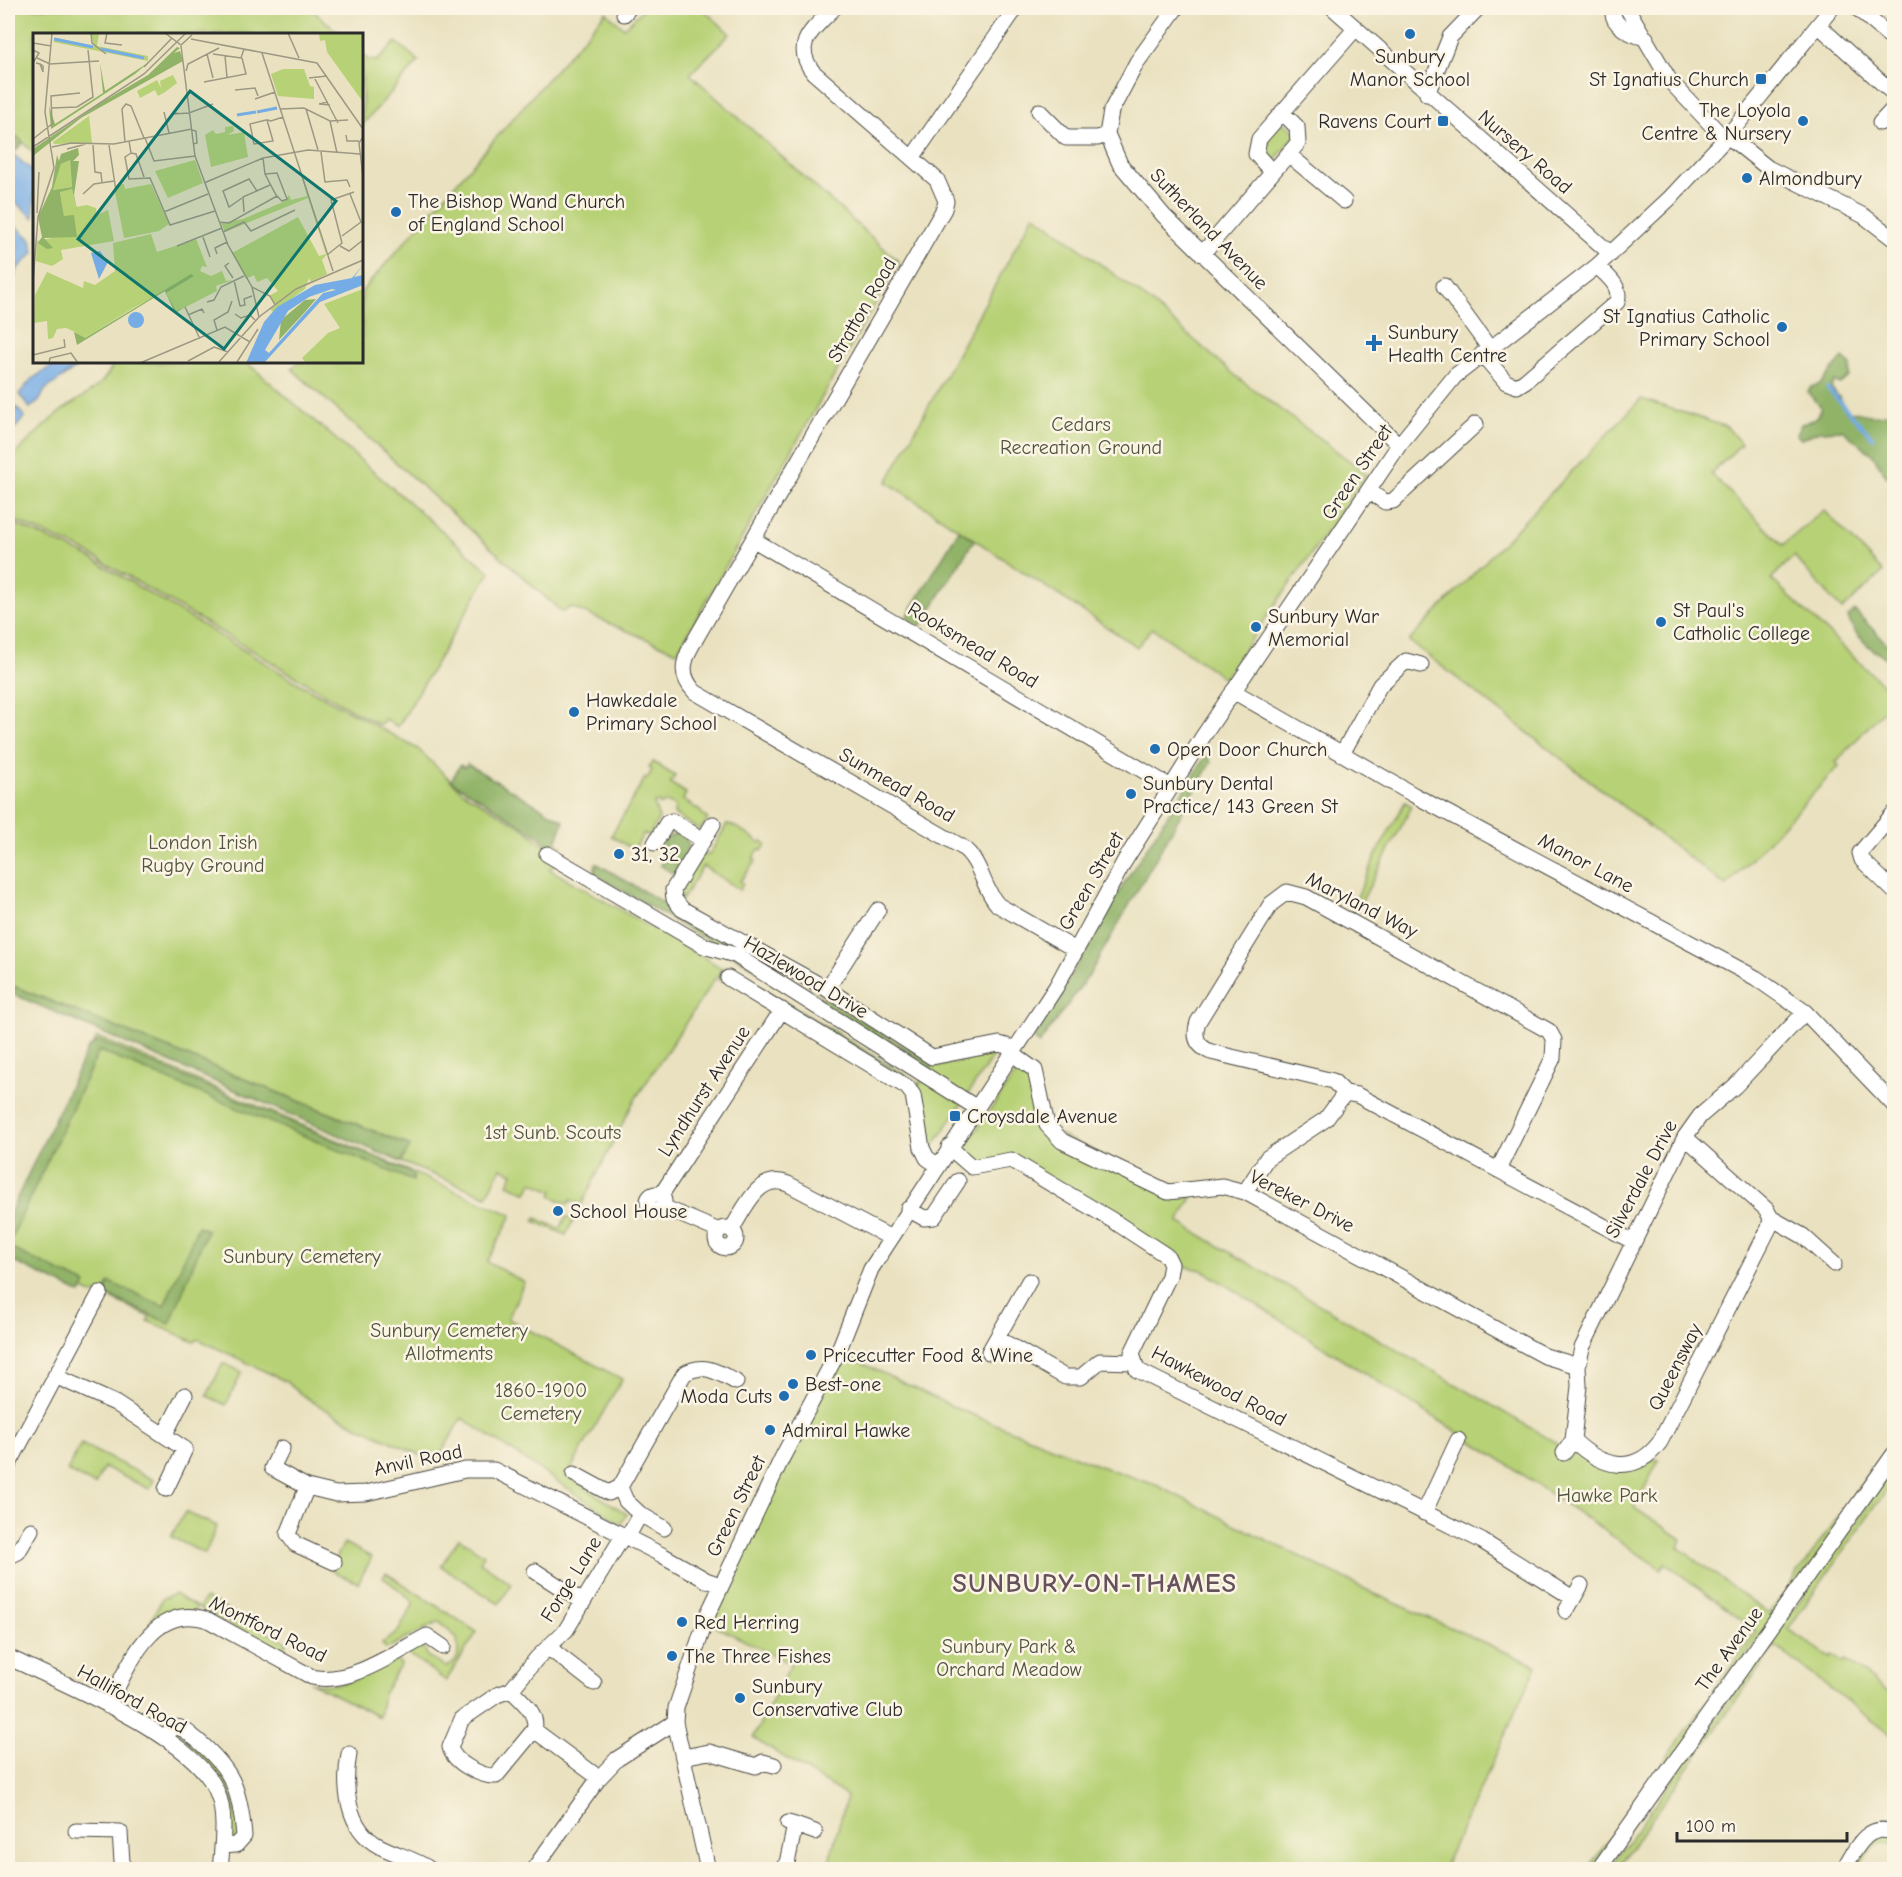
<svg xmlns="http://www.w3.org/2000/svg" width="1902" height="1877" viewBox="0 0 1902 1877" font-family="'Comic Neue',sans-serif">
<style>
.green{fill:#b7d176;stroke:#717e50;stroke-width:1.5}
.forest{fill:#91b367;stroke:#5e6f49;stroke-width:1.5}
.water{fill:#76ace5;stroke:#506c88;stroke-width:1.5}
.lines{fill:none;stroke-linecap:round;stroke-linejoin:round}
.stream{stroke:#76ace5;stroke-width:4}
.minor-casing{stroke:#484641;stroke-width:17}
.minor{stroke:#fff;stroke-width:15}
.poi-dot{fill:#1f6fb2;stroke:#fcf5e5;stroke-width:2}
.labels{text-anchor:middle;dominant-baseline:central;stroke-width:5;stroke-linejoin:round;paint-order:stroke}
.poi-label{font-size:20px;fill:#2b2b2b;stroke:#fcf5e5;text-anchor:start}
.street-label{font-size:20px;fill:#2b2b2b;stroke:#fcf5e5}
.park-label{font-size:20px;fill:#4e543e;stroke:#fcf5e5}
.district-label{font-size:26px;font-weight:bold;letter-spacing:1.5px;fill:#66525c;stroke:#fcf5e5}
.inset-river{fill:none;stroke:#76ace5;stroke-width:3}
.inset-road{fill:none;stroke:#9d9884;stroke-width:1.5}
.view{fill:#0f766e;fill-opacity:0.15;stroke:#0f766e;stroke-width:3}
.inset-edge{fill:none;stroke:#2b2b2b;stroke-width:3}
</style>
<rect width="100%" height="100%" fill="#fcf5e5"/>
<filter id="ink" filterUnits="userSpaceOnUse"><feTurbulence type="fractalNoise" baseFrequency=".0167" numOctaves="2"/><feDisplacementMap in="SourceGraphic" scale="12" xChannelSelector="R" yChannelSelector="G"/><feConvolveMatrix kernelMatrix="1 2 1 2 8 2 1 2 1" color-interpolation-filters="sRGB"/></filter>
<filter id="wash" filterUnits="userSpaceOnUse"><feTurbulence type="fractalNoise" baseFrequency=".008" numOctaves="4" result="noise"/><feDisplacementMap in="SourceGraphic" scale="24" xChannelSelector="R" yChannelSelector="G"/><feGaussianBlur stdDeviation="1.35" result="paint"/><feColorMatrix in="noise" values="0 0 0 0 0 0 0 0 0 0 0 0 0 0 0 0 0 1.4 0 .05"/><feComposite in="paint" operator="in"/></filter>
<g filter="url(#wash)">
<rect width="100%" height="100%" fill="#e9e1bf"/>
<path class="green" d="M8,8h302l30,26h-306v119l-26,-24z
M644,8h58l28,26 -40,40 209,188 -222,390 -106,-45 -9,5 -270,-243 7,-7h63v-71l244,-279 18,16z
M396,42l23,19 -57,64v-71l6,6 9,1z
M1282,122l15,11 -24,30 -10,-9 -2,-8z
M1034,214l114,86 89,77 130,97 -143,204 -72,-50 -15,19 -250,-165z
M113,362h133l244,210 -92,155 -13,-8 -5,6 -23,-12 -274,-163 -75,-32v-57c17,-16 33,-34 52,-49 17,-13 49,-27 53,-50z
M1641,399l86,28 14,17 -30,30 72,71 41,-35 59,62 -41,38 -48,-54 -23,23 123,116v4l-58,63 3,4 -113,120 -317,-245z
M8,521l78,34 214,129 118,65 45,43 62,37 25,21 8,13 -9,6 173,99 -88,133 -68,134 -32,-14 2,-3 24,11 6,-12 7,2 6,-15 -8,-4 -3,4 -17,-8 2,-5 -21,-9 -5,11 -19,-9 5,-11 -12,-5 -14,28 -86,-34 8,-17 -401,-161z
M653,762l22,14 -5,7 16,10 -3,7 16,10 9,10 -9,10 -25,-16 1,-8 -8,-4 -7,3 -1,-3 -5,1 5,16 -10,17 -5,-3 -10,17 -23,-14 34,-58 2,1 5,-9 -3,-3z
M1405,802l7,4 -57,108 -4,-4 25,-55z
M727,824l11,4 22,15 2,-2 4,3 -4,7 -3,-2 -6,9 3,3 -16,20 3,3 -3,6 -37,-24 -21,34 -3,-12 23,-33h7z
M97,1037l415,178 -25,47 37,20 -16,37 114,60 -55,97 60,38 -6,10 -159,-106 -26,44c-40,-19 -121,-51 -149,-80l-89,-43 -4,3 -46,-21 2,-4 -50,-24 -8,1 -84,-37v-23z
M995,1053l-66,100 -15,-62 20,-27 5,2z
M1015,1074l14,2 15,51 139,69 9,1 -14,25 375,219 17,13 4,-4 65,16 17,-7 3,1 -25,48 48,31 -4,8 91,67 125,-176v9l-299,422h-7l168,-238 -91,-68 -4,6 -172,-117 -287,-182 -25,-5 -162,-108 -35,8 -18,-14z
M838,1352l118,56 141,57 59,20 219,109 162,72 -94,203h-616l20,-73 -94,-58 38,-74 -86,-43z
M223,1363l19,9 -16,33 -19,-9z
M81,1444l73,36 -5,9 -45,-22 -9,18 -28,-14z
M1894,1469v11l-106,149 42,28 2,-2 11,8 2,-3 49,36v41l-119,-91 -159,223h-7z
M185,1512l32,14 -12,28 -34,-17z
M459,1538l25,17 -4,7 32,22 -13,20 -58,-38z
M344,1543l28,14 -14,26 -28,-13z
M386,1573l91,59 -31,49 -40,-29 17,-7 5,12 18,10c15,-5 12,-15 11,-29l-18,-16 -53,27 -4,-6 15,-10 16,-28 -1,-5 -29,-23z
M174,1594l23,13 -5,9 -37,14 -6,-5 13,-26z
M205,1598l82,44 -6,10 -82,-44z
M393,1658l8,6 -18,30 -4,23 -69,-35c33,10 56,-8 83,-24z
M172,1728l48,33 24,75 -13,9c0,-55 -17,-76 -58,-110z
M1894,1833v11c-20,-5 -28,10 -37,25l-14,1 15,-27z"/>
<path class="forest" d="M8,129l15,13 -10,12 -5,1z
M1843,358l8,7 -2,11 -9,8 -6,-3 -3,7 8,9 7,14c10,0 24,6 34,4 7,-1 8,-3 14,-1v66l-7,-3 -15,-23 -30,-24 -23,1 -18,8 -5,-5 5,-10 15,-5 5,-12 -13,-15 3,-5 9,-3z
M959,530l15,10 -54,87 -14,-9z
M1855,611l39,40 -5,8c-15,-6 -38,-26 -41,-43z
M1207,754l4,8 -122,213 -50,69 -5,-5 92,-159z
M467,764l97,57 -8,21 6,5 -4,6 -23,-20 -84,-52 9,-16 5,3z
M676,834l9,3 4,8 -14,30 -15,-10 9,-13 -8,-6 5,-8z
M596,863l338,201 -4,7 -336,-197z
M726,966l194,118 -6,7 -180,-112 -16,1z
M8,984l402,162 -9,16 -393,-170z
M99,1041l315,133 -1,7 -314,-130 -91,194v-28l80,-169z
M198,1226l9,4 -37,94 -65,-30 4,-12 55,24z
M8,1247l78,37 -5,10 -73,-35z"/>
<path class="water" d="M13,154l21,18v46l-26,-22v-40z
M8,220l23,19 3,14 -16,15 -10,26z
M58,362h26l-39,28 -5,10 -10,8 -11,-14 13,-15z
M8,398l17,19 -17,19z"/>
<g class="lines">
<path class="stream" d="M1827,388l46,50
M1892,458l2,2"/>
</g>
</g>
<g filter="url(#ink)">
<g class="lines">
<g class="minor-casing">
<path id="minor" d="M834,8c-20,21 -43,35 -21,64l124,108 9,21 -2,8 -252,436c-10,18 -12,31 3,47l267,155c20,15 20,41 36,58l78,45
M1176,8l-39,54 -26,49 -4,23 13,30 44,52 235,229
M1333,8l278,246
M1613,8c-3,17 18,27 33,30
M1627,8l43,73 48,51 16,9 34,27 96,48 30,23
M1857,8l37,32
M624,14l5,-6
M1818,25l76,69
M1427,94l23,-57 28,-29
M1039,111l27,27h32l9,-4
M1880,123l14,-15
M1288,154l56,47
M912,158l104,-150
M1272,172l-16,-18 3,-15 97,-111
M1202,254l96,-111 -1,-16 -15,-15
M1444,286l46,63
M1482,354l24,28 11,4 8,-5 92,-79c5,-16 -10,-26 -20,-36
M1370,492l15,10 8,-1 83,-77
M754,540l417,247
M1233,691l181,104 342,183 49,34 89,93
M1342,754l38,-69 26,-24 15,4
M1894,813l-34,40 2,7 32,31
M713,824l-40,66 1,9 8,10 145,80 105,68 67,-13 15,4
M655,843l12,-20 5,-2 31,19
M547,854l157,92 31,9 242,153
M728,978l179,109 6,8 9,53 5,10 10,7
M827,989l51,-79
M1011,1053l24,17 12,55 15,16 106,51 54,-6 23,6 300,164 33,10
M1345,1093l-12,-12 -122,-29c-14,-6 -18,-15 -13,-30l73,-118 16,-12 19,5 243,134 5,9 -1,18 -55,112
M1685,1137l81,72 5,9 -2,10 -109,214c-26,35 -59,25 -87,-2l6,-54 -1,-20 4,-18 103,-211 15,-21 35,-30 70,-74
M949,1147l23,20 39,-7 101,60 55,36 4,8 -2,12 -37,77 5,17 345,171 91,57
M1245,1192l22,-34 59,-39 19,-26 12,2 275,146
M648 1202a8 8 0 1 1 16 0a8 8 0 1 1-16 0Z
M661,1195l121,-185
M663,1207l56,24
M908,1209l16,9 10,-1 24,-36
M1771,1218l32,18 31,28
M716 1238a10 10 0 1 1 20 0a10 10 0 1 1-20 0Z
M731,1230c14,-21 27,-58 57,-46l103,54
M997,1338l68,39h16l19,-16 33,1
M989,1352l40,-71
M55,1376l60,27 70,46 -19,40
M165,1434l20,-39
M282,1448l-10,20 35,19 29,7 30,-1 99,-23h29l168,85 44,25 15,5
M1564,1453l9,-13
M8,1466l92,-173
M574,1474l35,19 11,-6
M307,1487l-19,47 7,10 39,18
M1424,1513l34,-73
M640,1514l-14,-13 -6,-14 64,-113c19,-12 34,-2 52,8
M627,1538l13,-24 24,14
M8,1557l10,-5 13,-22
M535,1571l48,31
M1566,1611l15,-26
M549,1648l45,35
M8,1657c53,26 187,79 209,135 10,23 5,54 3,78
M511,1690c10,10 28,24 23,40
M108,1706c20,-39 44,-105 100,-86l104,57c37,9 82,-24 115,-41l16,11
M165,1738l7,-10c10,-3 16,5 24,11 37,31 44,50 48,97l-8,9 -14,1
M349,1754c-6,33 -2,75 30,92 17,9 37,13 52,24
M683,1757l26,-5 47,14 7,-4 11,3
M599,1778l-65,-48 -38,46c-15,1 -43,-14 -46,-29l12,-28 35,-24 14,-5 26,-32 29,-28 57,-94
M795,1825l20,7
M76,1831l44,1 2,30 5,8
M533,1870l66,-92 18,-19 58,-37
M708,1870l-33,-148 1,-14 32,-94 74,-156 56,-106 33,-83 185,-282 68,-125 78,-124 197,-293 56,-69 142,-110 72,-67 58,-62 105,-129
M781,1870l6,-7 8,-38 -7,-2
M1598,1870l296,-416
M1843,1870c12,-20 24,-49 51,-37"/>
</g>
<use href="#minor" class="minor"/>
</g>
</g>
<g class="poi-dot">
<circle cx="1410" cy="34" r="6"/>
<rect x="1755" y="73" width="12" height="12" rx="3"/>
<rect x="1437" y="115" width="12" height="12" rx="3"/>
<circle cx="1803" cy="121" r="6"/>
<circle cx="1747" cy="178" r="6"/>
<circle cx="396" cy="212" r="6"/>
<circle cx="1782" cy="327" r="6"/>
<path d="M1371 334h6v6h6v6h-6v6h-6v-6h-6v-6h6z"/>
<circle cx="1661" cy="622" r="6"/>
<circle cx="1256" cy="627" r="6"/>
<circle cx="574" cy="712" r="6"/>
<circle cx="1155" cy="749" r="6"/>
<circle cx="1131" cy="794" r="6"/>
<circle cx="619" cy="854" r="6"/>
<rect x="949" y="1110" width="12" height="12" rx="3"/>
<circle cx="558" cy="1211" r="6"/>
<circle cx="811" cy="1355" r="6"/>
<circle cx="793" cy="1384" r="6"/>
<circle cx="784" cy="1396" r="6"/>
<circle cx="770" cy="1430" r="6"/>
<circle cx="682" cy="1622" r="6"/>
<circle cx="672" cy="1656" r="6"/>
<circle cx="740" cy="1698" r="6"/>
</g>
<g class="labels">
<g class="poi-label">
<text x="1410" y="56" text-anchor="middle">Sunbury<tspan x="1410" dy="23">Manor School</tspan></text>
<text x="1749" y="79" text-anchor="end">St Ignatius Church</text>
<text x="1791" y="110" text-anchor="end">The Loyola<tspan x="1791" dy="23">Centre &amp; Nursery</tspan></text>
<text x="1431" y="121" text-anchor="end">Ravens Court</text>
<text x="1759" y="178">Almondbury</text>
<text x="408" y="201">The Bishop Wand Church<tspan x="408" dy="23">of England School</tspan></text>
<text x="1770" y="316" text-anchor="end">St Ignatius Catholic<tspan x="1770" dy="23">Primary School</tspan></text>
<text x="1388" y="332">Sunbury<tspan x="1388" dy="23">Health Centre</tspan></text>
<text x="1673" y="610">St Paul's<tspan x="1673" dy="23">Catholic College</tspan></text>
<text x="1268" y="616">Sunbury War<tspan x="1268" dy="23">Memorial</tspan></text>
<text x="586" y="700">Hawkedale<tspan x="586" dy="23">Primary School</tspan></text>
<text x="1167" y="749">Open Door Church</text>
<text x="1143" y="783">Sunbury Dental<tspan x="1143" dy="23">Practice/ 143 Green St</tspan></text>
<text x="631" y="854">31, 32</text>
<text x="967" y="1116">Croysdale Avenue</text>
<text x="570" y="1211">School House</text>
<text x="823" y="1355">Pricecutter Food &amp; Wine</text>
<text x="805" y="1384">Best-one</text>
<text x="772" y="1396" text-anchor="end">Moda Cuts</text>
<text x="782" y="1430">Admiral Hawke</text>
<text x="694" y="1622">Red Herring</text>
<text x="684" y="1656">The Three Fishes</text>
<text x="752" y="1686">Sunbury<tspan x="752" dy="23">Conservative Club</tspan></text>
</g>
<g class="street-label">
<text transform="translate(1525 152) rotate(41)">Nursery Road</text>
<text transform="translate(1209 229) rotate(46)">Sutherland Avenue</text>
<text transform="translate(862 310) rotate(-60)">Stratton Road</text>
<text transform="translate(1357 472) rotate(-56)">Green Street</text>
<text transform="translate(973 645) rotate(31)">Rooksmead Road</text>
<text transform="translate(897 785) rotate(30)">Sunmead Road</text>
<text transform="translate(1586 863) rotate(28)">Manor Lane</text>
<text transform="translate(1091 881) rotate(-60)">Green Street</text>
<text transform="translate(1362 905) rotate(27)">Maryland Way</text>
<text transform="translate(806 977) rotate(31)">Hazlewood Drive</text>
<text transform="translate(704 1091) rotate(-57)">Lyndhurst Avenue</text>
<text transform="translate(1641 1179) rotate(-62)">Silverdale Drive</text>
<text transform="translate(1302 1201) rotate(27)">Vereker Drive</text>
<text transform="translate(1675 1367) rotate(-63)">Queensway</text>
<text transform="translate(1219 1386) rotate(28)">Hawkewood Road</text>
<text transform="translate(418 1460) rotate(-12)">Anvil Road</text>
<text transform="translate(736 1506) rotate(-64)">Green Street</text>
<text transform="translate(571 1579) rotate(-58)">Forge Lane</text>
<text transform="translate(268 1629) rotate(26)">Montford Road</text>
<text transform="translate(1729 1649) rotate(-54)">The Avenue</text>
<text transform="translate(132 1699) rotate(29)">Halliford Road</text>
</g>
<g class="park-label">
<text x="1081" y="424">Cedars<tspan x="1081" dy="23">Recreation Ground</tspan></text>
<text x="203" y="842">London Irish<tspan x="203" dy="23">Rugby Ground</tspan></text>
<text x="553" y="1132">1st Sunb. Scouts</text>
<text x="302" y="1256">Sunbury Cemetery</text>
<text x="449" y="1330">Sunbury Cemetery<tspan x="449" dy="23">Allotments</tspan></text>
<text x="541" y="1390">1860-1900<tspan x="541" dy="23">Cemetery</tspan></text>
<text x="1607" y="1495">Hawke Park</text>
<text x="1009" y="1646">Sunbury Park &amp;<tspan x="1009" dy="23">Orchard Meadow</tspan></text>
</g>
<g class="district-label">
<text x="1095" y="1584">SUNBURY-ON-THAMES</text>
</g>
</g>
<g transform="translate(33 33)">
<rect width="330" height="330" fill="#e9e1bf"/>
<path d="M58,0h8l-2,13 51,10v5l-95,-19 4,-4 37,8zM286,0h44v69l-36,-50 -2,-12 -5,1zM250,36h21l6,17 4,1v12l-36,-3 -7,-22zM140,42l4,8 -12,9 -7,4 -3,-6 -15,8 -3,-7 20,-11 4,8 -1,-7zM56,83l3,27 -38,1 -1,-2zM200,93l1,5 -7,4 17,-3 4,25 -37,10 -6,-32 8,-5 3,4 9,-2v-5zM262,121l32,100 -5,6 5,14 -16,8 -2,-4 -4,11 -32,23 -3,-3 5,-4 -6,-9 9,-5 -11,-13 -10,4 -3,-7 -8,4 -14,-26 66,-36 21,39 7,-2 -18,-56 -83,34 -4,-9 22,-4 40,-17 6,-7 2,5 16,-4zM37,127l2,27 -19,3 8,-26zM162,127l8,23 -35,15 -13,-27zM91,151l1,5 26,-5 18,40 -10,7 -35,7 -9,-46 1,-7zM39,156l6,26 -2,-8 11,-2 9,3 1,7 11,-5 6,31 -53,9 2,9 -11,7 -16,-5 1,-20 15,-3 17,-22h-5l-4,-25zM118,201l6,18 39,-13 11,28 -5,-1 -2,5 11,5 11,-5 4,10 7,-1 -17,6 1,5 -41,21 -11,-20 27,-16 -59,32 -53,33 -5,-9 -9,-4 -9,1 -4,9 -5,1 -1,-18 -13,2 1,-28 12,-23 36,16 1,-7 11,4 20,-14 -2,-28zM330,256v74h-57l-4,-5 26,-25 12,-5 -16,-24z" fill="#b7d176"/>
<path d="M144,14l3,1 -6,5 6,-2 3,10 -102,57 -48,38v-7l66,-45 49,-29zM116,29l-14,12 -84,55 -2,-23 6,18 48,-31 -3,-30 5,28zM45,115l1,7 -6,6h6l-5,34 4,20 -6,-26 -12,3 4,24 10,-1 3,22 -33,1 9,10 -6,1 -9,-6 4,-6 -4,-20 14,-30 5,-32 2,6 2,-7zM37,127l2,27 -19,3 8,-26zM158,241l3,2 -28,17 10,18 8,-3 -9,5 -10,-22 -88,54 -3,-13 11,6zM283,266l-12,14 -25,27 2,-20 24,-20z" fill="#91b367" fill-rule="evenodd"/>
<path d="M67,218l8,11 -9,17 -8,-26zM330,232l-9,12 9,-2v10l-43,17 -56,61h-18l18,-41 13,-15 38,-22 37,-7zM299,256l4,1 -13,3 -54,60 -4,-3 23,-39 21,-14zM95 287a8 8 0 1 1 16 0a8 8 0 1 1-16 0Z" fill="#76ace5" fill-rule="evenodd"/>
<path class="inset-river" d="M21,6l39,8M68,16l43,9M224,79l20,-4M204,82l19,-3"/>
<path class="inset-road" d="M58,0l1,10 14,11M74,0l-2,10 17,2M132,0l16,12 11,-10M255,0l11,25M158,6l126,24 46,66M0,10l18,3M148,13l14,110 33,89 24,42 7,30M0,17l6,3 -6,10M229,20l71,218M174,21l6,24M180,21l28,4 3,-9M192,23l2,21M4,25l13,6 49,-3M3,30l4,1 3,2v6l-3,-8M111,34l28,-29M153,38l2,-7 31,-16M276,45l18,-2M282,46l23,44M171,49l42,-8 -4,-16M202,57l20,-2 3,8M222,66l20,-7M295,69l-9,2 11,1M18,75l26,-1 16,-10 -5,-47M247,76l24,-1 26,13 18,-1M273,76l12,41M131,79l5,21M145,80l-5,1 16,-1 24,-9M234,87l6,21 -19,3 -4,-20 16,-4h2l3,1 12,-4M297,88l7,32M159,97l4,1 1,12 -4,1M313,102l1,6h12M330,104l-4,6 4,34M112,105l9,23 41,-5M0,106l19,-15 -1,-28 29,-3M96,108l2,12 -6,4 4,22 21,-1 20,47 45,-14M92,109l-3,-33 4,-5 5,2 13,32M60,112l2,27 6,1 1,10M76,112l7,46M0,114l111,-73 42,-41M19,114l19,-4 43,1 78,-15M34,116l19,-5M288,119l4,30 22,-2 3,7M98,120l5,1 8,23M230,125l2,16 11,21 6,6 5,-2 -10,-26 -12,1M171,150l59,-25 45,-8 52,4M50,161l11,-10 20,-3M209,165l-13,9 -6,-16 26,-12 8,12M131,179l44,-18M211,179l-1,-15 27,-12M4,180l2,-41M186,189l10,1 48,-27M190,199l21,-10 7,9 44,-21M309,203l19,-14 -11,-28M170,204l7,20M144,213l45,-18M307,213l9,5 14,-11M184,221l-2,-6 12,-6M294,222l15,-12 -11,-43 23,-8M196,230l-4,3 8,12M201,247l6,26M0,249l5,-65 16,-49 -9,-56 7,-79M219,254l18,9 5,9M174,269l7,-2 7,-13 23,-11M207,273l5,-1 -1,-6 8,-3M152,274l15,32M202,281l6,4 9,-3 5,5M155,282l14,-6 2,4M184,297l-3,-10 14,-8 4,-11M0,322l32,-8 -1,-8M155,328l26,-14 14,5M204,329l21,-33M16,330l1,-5 21,-5 7,10M107,330l85,-36 25,15M185,330l41,-46 37,-28 67,-29"/>
<path class="view" d="M157,58l146,110 -112,148 -146,-110z"/>
<rect width="330" height="330" class="inset-edge"/>
</g>
<rect width="1902" height="1877" fill="none" stroke="#fcf5e5" stroke-width="30"/>
<path d="M1677 1832v9h170v-9" fill="none" stroke="#2b2b2b" stroke-width="3"/>
<text x="1686" y="1832" font-size="18" fill="#2b2b2b" stroke="#fcf5e5" stroke-width="4.5" paint-order="stroke">100 m</text>
</svg>
